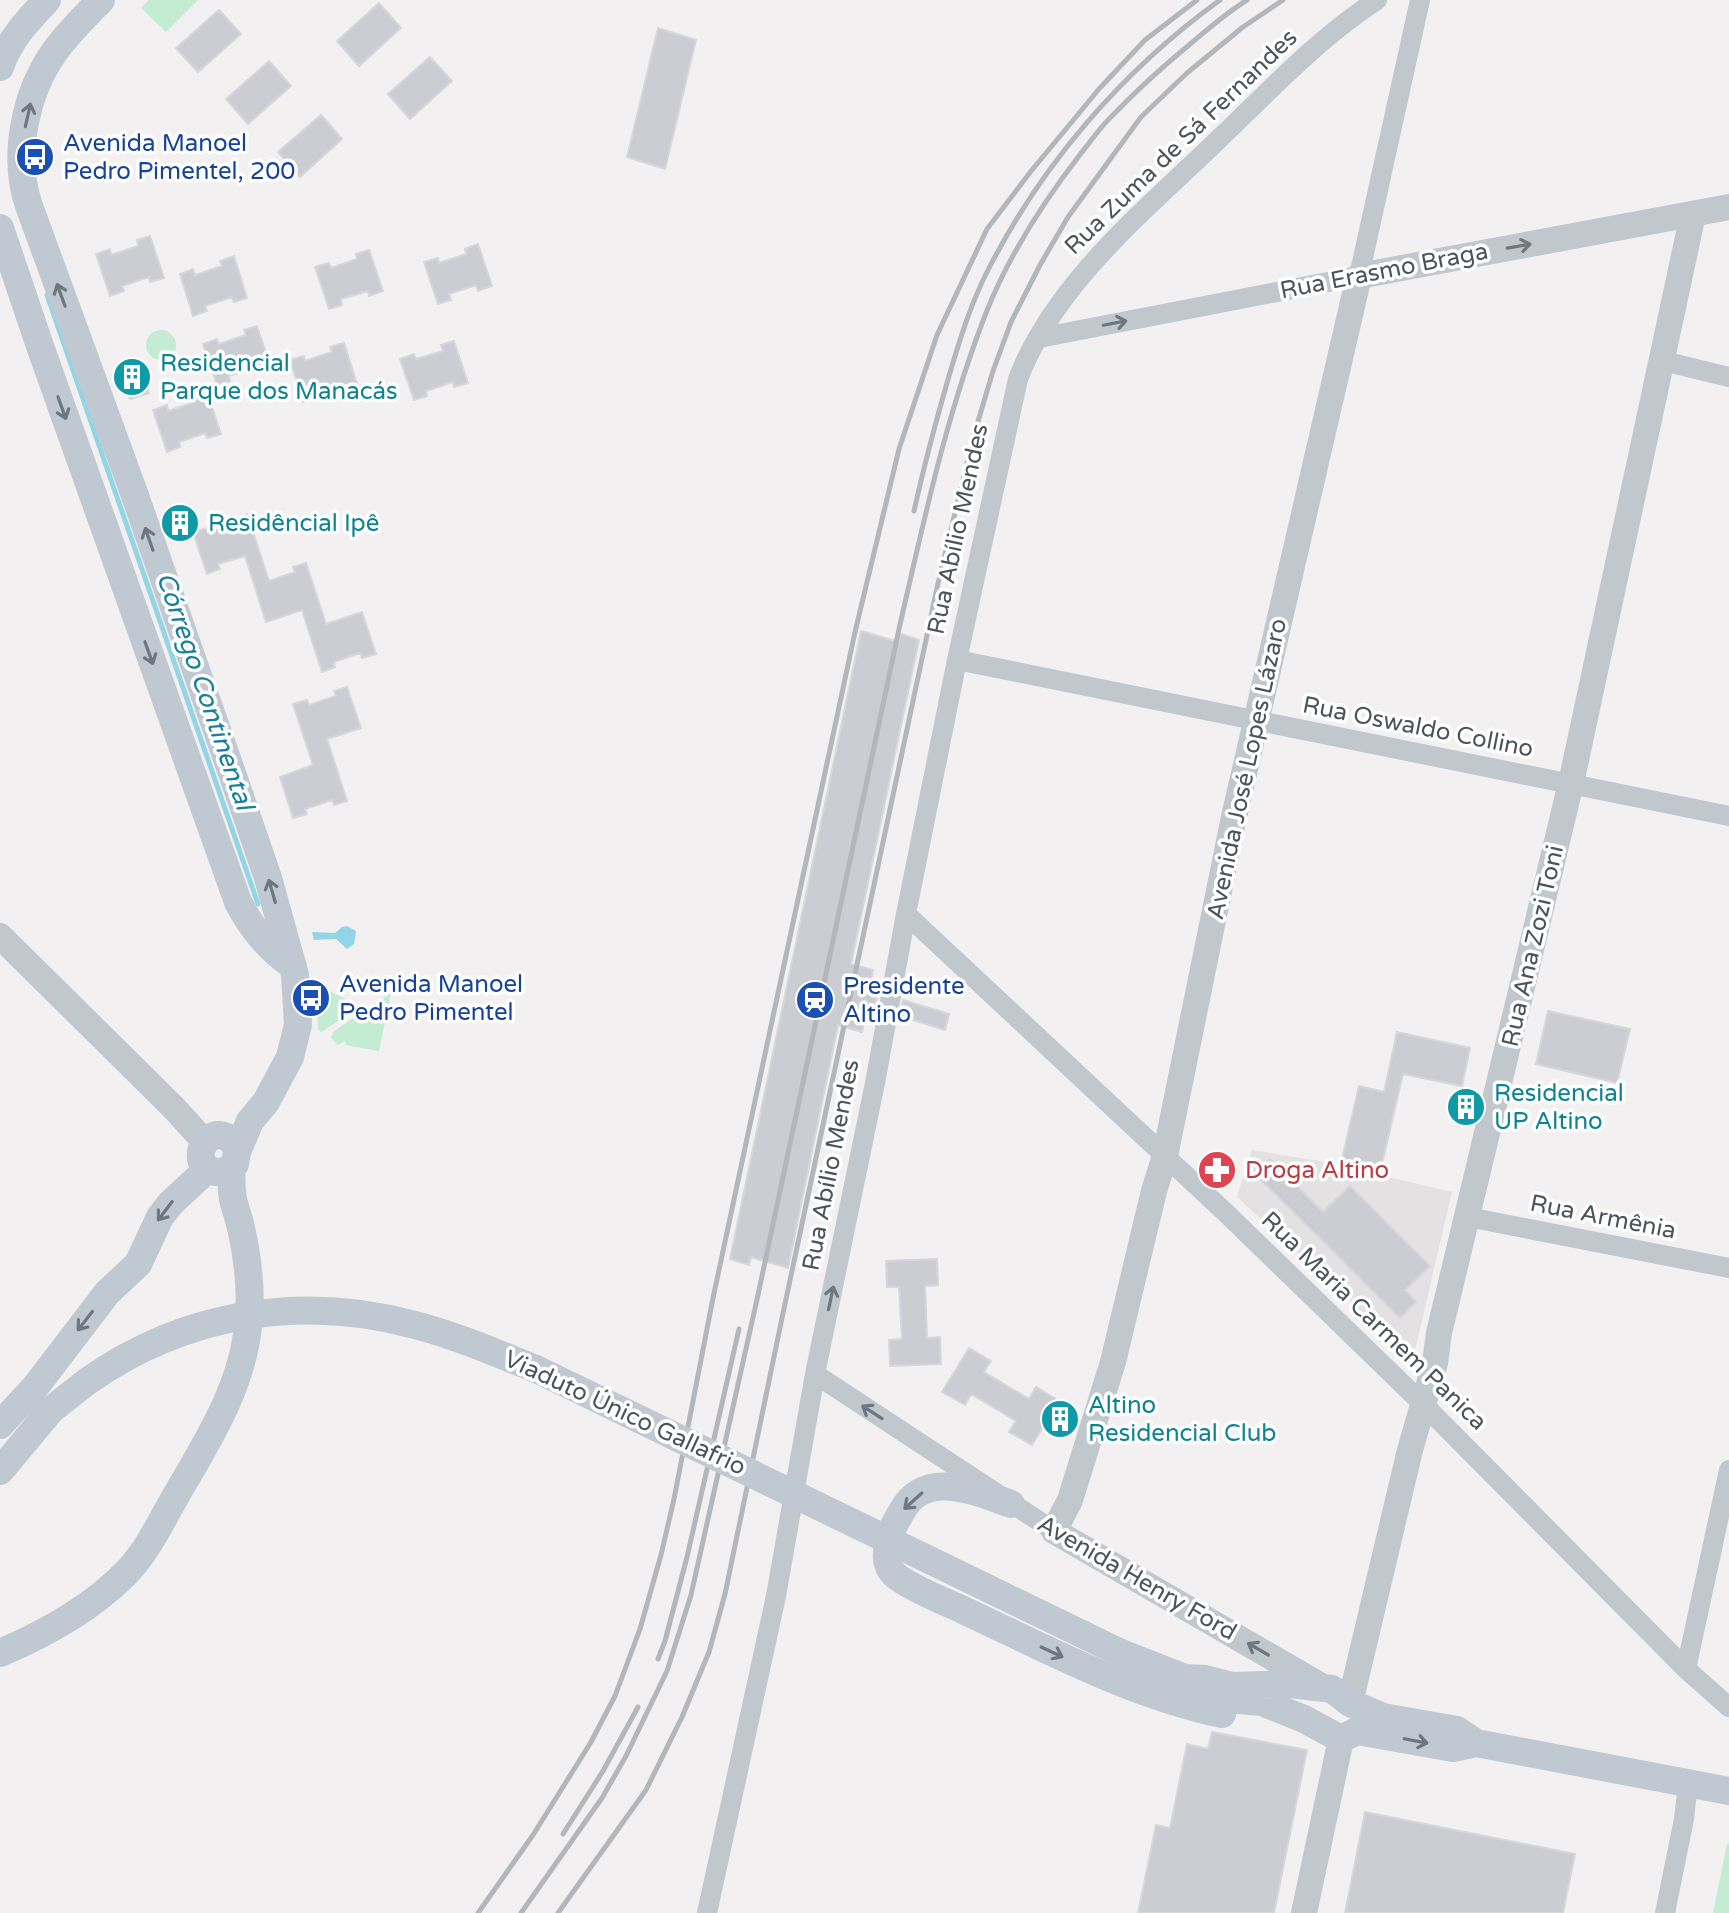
<svg xmlns="http://www.w3.org/2000/svg" width="1729" height="1913" viewBox="0 0 1729 1913" font-family="'Varela Round',sans-serif">
<style>
.education{fill:#e3e1e2}
.green{fill:#c3ecd2}
.water{fill:#94d5e5}
.lines{fill:none;stroke-linecap:round;stroke-linejoin:round}
.stream{stroke:#94d5e5;stroke-width:5}
.building{fill:#cbcdd2;stroke:#d5d7db;stroke-width:2}
.minor{stroke:#c0c8ce;stroke-width:20}
.tertiary{stroke:#c0c8ce;stroke-width:26}
.secondary{stroke:#c0c9d2;stroke-width:28}
.rail{stroke:#b3b6ba;stroke-width:5}
.secondary-bridge{stroke:#c0c9d2;stroke-width:28}
.oneway{stroke:#6d777f}
.oneway2{stroke:#6d777e}
.labels{text-anchor:middle;dominant-baseline:central;stroke-width:7;stroke-linejoin:round;paint-order:stroke}
.street-label{font-size:24px;fill:#4a545c;stroke:#fff}
.transit-label{font-size:24px;fill:#164399;stroke:#fff;text-anchor:start}
.culture-label{font-size:24px;fill:#0d838f;stroke:#fff;text-anchor:start}
.health-label{font-size:24px;fill:#be3a42;stroke:#fff;text-anchor:start}
.water-label{font-size:26px;font-style:italic;fill:#198099;stroke:#fff}
</style>
<rect width="100%" height="100%" fill="#f2f0f0"/>
<path class="education" d="M1252,1150l73,12 127,30 -39,167 -176,-162z"/>
<path class="green" d="M149,0h49l-32,32 -25,-24z
M146 345a15 15 0 1 1 30 0a15 15 0 1 1-30 0Z
M315,986h4l42,20 -40,26 -3,-3z
M391,993l-12,58 -33,-6 -1,-4 -7,4 -7,-7 3,-7z
M1727,1844h2v69h-16z"/>
<path class="water" d="M347,926l9,5 -2,13 -7,5 -11,-10 -22,1 -2,-8 23,1 7,-6z"/>
<g class="lines">
<path class="stream" d="M47,295l211,609"/>
</g>
<path class="building" d="M379,3l22,25 -42,38 -22,-25z
M219,10l22,24 -43,38 -22,-24z
M658,28l38,12 -31,129 -38,-12z
M430,57l22,24 -42,38 -22,-25z
M269,61l22,25 -43,38 -22,-25z
M321,115l21,24 -42,38 -22,-25z
M150,236l14,42 -14,4 -1,-5 -27,9 2,5 -14,5 -14,-42 14,-5 1,6 27,-9 -1,-6z
M478,244l14,42 -14,5 -2,-6 -27,9 2,6 -13,4 -14,-42 14,-4 1,5 27,-9 -1,-5z
M369,250l14,41 -14,5 -1,-5 -27,8 1,6 -13,4 -14,-42 14,-4 2,5 26,-9 -1,-5z
M234,256l13,42 -13,4 -2,-5 -27,9 2,5 -14,5 -13,-42 13,-5 2,6 27,-9 -2,-5z
M257,326l14,42 -14,4 -1,-5 -27,9 1,5 -13,4 -14,-41 14,-5 2,5 27,-9 -2,-5z
M454,341l14,42 -14,4 -1,-5 -27,9 1,5 -13,4 -14,-41 14,-5 2,5 27,-8 -2,-6z
M344,343l13,41 -13,5 -2,-5 -27,8 2,6 -14,4 -13,-42 14,-4 1,5 27,-9 -2,-5z
M138,364l11,29 -19,6 -11,-29z
M207,392l14,42 -14,4 -2,-5 -26,9 1,5 -13,5 -14,-42 14,-5 1,6 27,-9 -1,-5z
M247,514l22,67 26,-9 -2,-5 13,-4 20,61 36,-12 14,42 -14,4 -2,-5 -26,9 1,5 -13,5 -20,-62 -36,12 -21,-66 -27,8 2,5 -13,5 -14,-42 14,-4 1,5 27,-9 -1,-5z
M861,631l38,11 2,-8 18,6 -68,324 22,6 -4,20 9,3 -3,16 -7,-2 -6,25 -24,-7 -50,243 -37,-11 -2,8 -19,-6z
M347,687l14,41 -34,11 20,62 -13,4 -2,-5 -27,9 2,5 -14,4 -13,-41 33,-12 -20,-61 14,-4 2,5 27,-9 -2,-5z
M903,1000l46,14 -4,16 -45,-14z
M1548,1011l82,18 -13,54 -81,-19z
M1397,1032l73,16 -8,38 -59,-12 -22,94 -39,-9 17,-73 25,6z
M1270,1159l53,53 27,-26 80,80 -25,24 11,12 -16,16 -145,-144z
M937,1259l1,26 -13,1 2,52 13,-1 1,27 -51,2 -1,-26 13,-1 -3,-52h-12l-1,-26z
M969,1348l22,13 -7,11 45,27 7,-12 23,14 -4,6 12,6 -6,19 -16,-8 -13,21 -23,-13 7,-11 -45,-27 -6,11 -23,-13z
M1212,1732l95,18 -33,163h-136l18,-88 14,3 17,-84 21,5z
M1365,1812l210,42 -12,59h-218z"/>
<g class="lines">
<path class="minor" d="M1039,338l320,-62 61,-276
M1663,361l66,16
M957,660l772,156
M906,914l320,299 197,191 263,265 43,38
M1468,1217l261,51
M815,1374l239,157
M1686,1669l43,-199
M707,1913l69,-317 39,-222 60,-291 31,-169 51,-254 61,-281c37,-97 130,-171 203,-242 50,-48 98,-99 156,-137
M1665,1913l19,-94 4,-36"/>
<path class="tertiary" d="M0,936l173,171 32,35
M1323,1687l-269,-156 16,-31 43,-138 41,-171 11,-35 69,-339 125,-541 370,-69
M1350,1703l60,-253 25,-87 4,-30 132,-550 122,-569
M1304,1913l37,-174"/>
<path class="secondary" d="M101,0c-16,16 -33,33 -46,51 -30,42 -43,105 -26,155l104,284 100,286 35,102 27,97 3,50 -8,32 -24,45 -16,19 -13,31 -2,12 -11,8c-38,3 -24,-47 3,-35 6,3 9,9 10,15
M0,67c9,-27 28,-47 47,-67
M0,228l41,121 197,553c14,27 30,46 55,64
M0,1425l36,-39 71,-93 31,-29 22,-47 11,-14 28,-26 7,-9
M0,1471l50,-60
M1011,1504c-35,-12 -85,-36 -109,7 -5,9 -11,18 -13,27 -2,12 -5,25 4,35 9,11 55,30 70,37 84,39 168,85 259,104
M0,1653c45,-19 89,-43 124,-78 22,-21 35,-50 50,-76 31,-54 68,-110 74,-173 4,-32 0,-67 -7,-98 -2,-10 -6,-19 -8,-29 -2,-10 -1,-21 -2,-31
M1121,1653l64,25 20,1 28,7 58,-2 41,5 18,14 33,14 74,13 19,13 -23,5 -96,-17 -16,8 -37,-20 -42,-17 -24,-2 -40,-10 -13,-12
M1476,1743l253,48"/>
<path class="rail" d="M914,511c10,-45 22,-90 35,-135 10,-34 21,-70 37,-102 54,-108 136,-203 234,-274
M658,1659l7,-18 22,-84 52,-228
M563,1834l40,-63 35,-64
M478,1913l55,-78 58,-93 24,-46 25,-67 21,-74 13,-56 39,-201 142,-666 44,-183 38,-114 50,-106 45,-59 67,-81 46,-49 52,-40
M521,1913l81,-115 24,-42 41,-85 24,-76 67,-300 141,-666c25,-109 48,-218 89,-321 22,-54 59,-111 94,-156 9,-11 17,-23 27,-33 25,-26 52,-51 80,-74 19,-16 37,-32 58,-45
M558,1913l88,-123 36,-73 27,-65 16,-58 57,-276 155,-730 36,-150 20,-67 18,-49 29,-57 28,-48 73,-100 46,-44 56,-46 40,-27"/>
<path class="secondary-bridge" d="M50,1411c12,-10 25,-20 38,-30 96,-68 214,-87 327,-56 42,11 81,28 121,44l585,284"/>
</g>
<defs><path id="oneway-shaft" d="M-6 0H5M1.5-3L5.5 0L1.5 3" fill="none" stroke-width="1.6" stroke-linecap="round" stroke-linejoin="round" transform="scale(2)"/></defs>
<g class="oneway">
<use href="#oneway-shaft" transform="translate(28 115) rotate(-77)"/>
<use href="#oneway-shaft" transform="translate(61 295) rotate(-110)"/>
<use href="#oneway-shaft" transform="translate(62 408) rotate(70)"/>
<use href="#oneway-shaft" transform="translate(149 539) rotate(-109)"/>
<use href="#oneway-shaft" transform="translate(149 653) rotate(70)"/>
<use href="#oneway-shaft" transform="translate(272 891) rotate(-106)"/>
<use href="#oneway-shaft" transform="translate(165 1211) rotate(127)"/>
<use href="#oneway-shaft" transform="translate(85 1321) rotate(128)"/>
<use href="#oneway-shaft" transform="translate(913 1501) rotate(138)"/>
<use href="#oneway-shaft" transform="translate(1052 1652) rotate(25)"/>
<use href="#oneway-shaft" transform="translate(1416 1741) rotate(11)"/>
</g>
<g class="oneway2">
<use href="#oneway-shaft" transform="translate(1519 246) rotate(-10)"/>
<use href="#oneway-shaft" transform="translate(1115 323) rotate(-11)"/>
<use href="#oneway-shaft" transform="translate(831 1298) rotate(-78)"/>
<use href="#oneway-shaft" transform="translate(872 1412) rotate(-147)"/>
<use href="#oneway-shaft" transform="translate(1258 1649) rotate(-150)"/>
</g>
<defs>
<g id="bus-disc" transform="scale(2)"><circle r="9.5" fill="#1a4fb4" stroke="#fff"/><path d="M-5-6H5V4H4V6H2V4H-2V6H-4V4H-5ZM-3.5-4V0h7V-4ZM-3.5 1.2v1.5H-2V1.2ZM2 1.2v1.5H3.5V1.2Z" fill="#fff"/></g>
<g id="building-disc" transform="scale(2)"><circle r="9.5" fill="#0f9aa8" stroke="#fff"/><path d="M-4-6H4V6H1V3H-1V6H-4ZM-2.5-4.3h1.7v1.8h-1.7ZM.8-4.3h1.7v1.8H.8ZM-2.5-1h1.7V.8h-1.7ZM.8-1h1.7V.8H.8Z" fill="#fff"/></g>
<g id="station-disc" transform="scale(2)"><circle r="9.5" fill="#1a4fb4" stroke="#fff"/><path d="M-3-6H3Q5-6 5-4V2Q5 4 3 4L4.5 6H3L1.5 4h-3L-3 6H-4.5L-3 4Q-5 4-5 2V-4Q-5-6-3-6ZM-3.5-4v3h7v-3ZM-3.5 1v1.5H-2V1ZM2 1v1.5H3.5V1Z" fill="#fff"/></g>
<g id="pharmacy-disc" transform="scale(2)"><circle r="9.5" fill="#e0444e" stroke="#fff"/><path d="M-2-6h4v4h4v4h-4v4h-4v-4h-4v-4h4Z" fill="#fff"/></g>
</defs>
<g fill-rule="evenodd">
<use href="#bus-disc" x="35" y="157"/>
<use href="#building-disc" x="132" y="377"/>
<use href="#building-disc" x="180" y="523"/>
<use href="#bus-disc" x="311" y="998"/>
<use href="#station-disc" x="815" y="1000"/>
<use href="#building-disc" x="1466" y="1107"/>
<use href="#pharmacy-disc" x="1217" y="1170"/>
<use href="#building-disc" x="1060" y="1419"/>
</g>
<g class="labels">
<g class="street-label">
<text transform="translate(1181 142) rotate(-44)">Rua Zuma de Sá Fernandes</text>
<text transform="translate(1384 271) rotate(-11)">Rua Erasmo Braga</text>
<text transform="translate(958 529) rotate(-78)">Rua Abílio Mendes</text>
<text transform="translate(1418 727) rotate(11)">Rua Oswaldo Collino</text>
<text transform="translate(1247 769) rotate(-78)">Avenida José Lopes Lázaro</text>
<text transform="translate(1533 946) rotate(-77)">Rua Ana Zozi Toni</text>
<text transform="translate(831 1165) rotate(-79)">Rua Abílio Mendes</text>
<text transform="translate(1603 1217) rotate(11)">Rua Armênia</text>
<text transform="translate(1374 1321) rotate(44)">Rua Maria Carmem Panica</text>
<text transform="translate(625 1413) rotate(25)">Viaduto Único Gallafrio</text>
<text transform="translate(1137 1578) rotate(30)">Avenida Henry Ford</text>
</g>
<g class="transit-label">
<text x="63" y="143">Avenida Manoel<tspan x="63" dy="28">Pedro Pimentel, 200</tspan></text>
<text x="339" y="984">Avenida Manoel<tspan x="339" dy="28">Pedro Pimentel</tspan></text>
<text x="843" y="986">Presidente<tspan x="843" dy="28">Altino</tspan></text>
</g>
<g class="culture-label">
<text x="160" y="363">Residencial<tspan x="160" dy="28">Parque dos Manacás</tspan></text>
<text x="208" y="523">Residêncial Ipê</text>
<text x="1494" y="1093">Residencial<tspan x="1494" dy="28">UP Altino</tspan></text>
<text x="1088" y="1405">Altino<tspan x="1088" dy="28">Residencial Club</tspan></text>
</g>
<g class="health-label">
<text x="1245" y="1170">Droga Altino</text>
</g>
<g class="water-label">
<text transform="translate(205 691) rotate(71)">Córrego Continental</text>
</g>
</g>
</svg>
